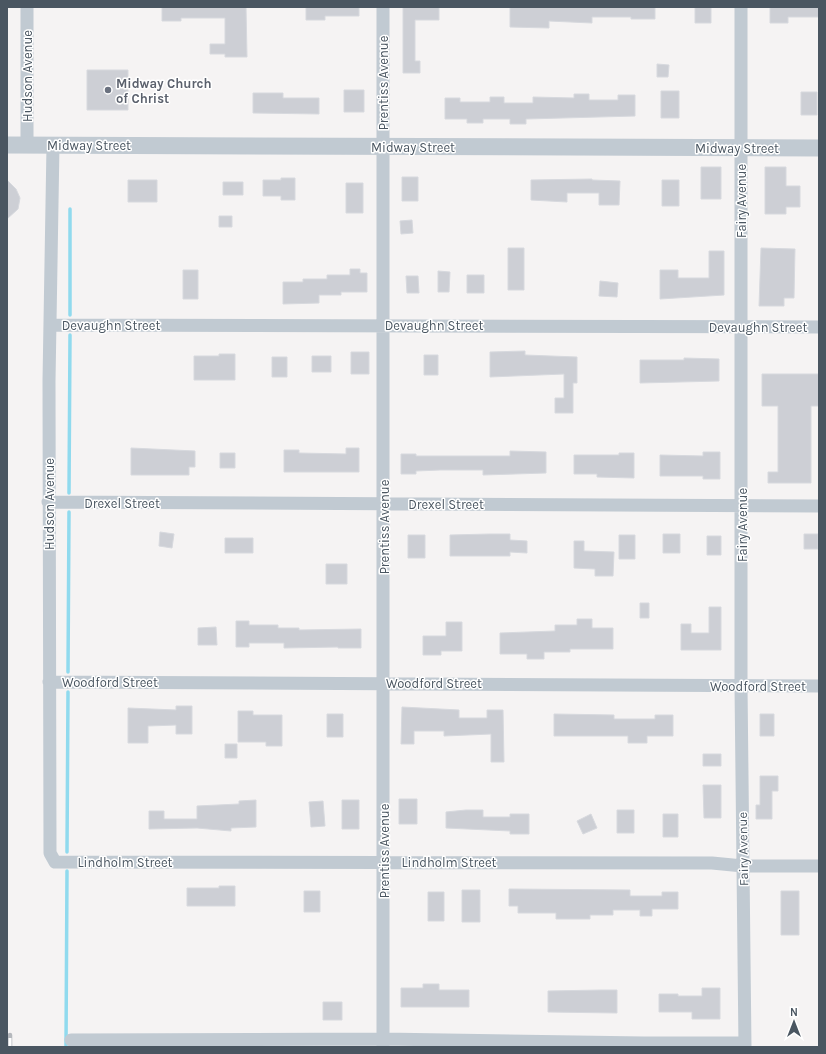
<svg xmlns="http://www.w3.org/2000/svg" width="826" height="1054" viewBox="0 0 826 1054" font-family="Karla,sans-serif">
<style>
.lines{fill:none;stroke-linecap:round;stroke-linejoin:round}
.stream{stroke:#90daee;stroke-width:3.5}
.building{fill:#cdcfd5;stroke:#d7d9de}
.minor{stroke:#c1cad2;stroke-width:13}
.tertiary{stroke:#c1cad2;stroke-width:17}
.rail-casing{stroke:#b5b8bd;stroke-width:4.5}
.rail{stroke:#fff;stroke-width:3;stroke-dasharray:9;stroke-linecap:butt}
.worship-dot{fill:#6b7280;stroke:#fff;stroke-width:1.5}
.labels{text-anchor:middle;dominant-baseline:central;stroke-width:3;stroke-linejoin:round;paint-order:stroke}
.street-label{font-size:13px;fill:#4a5661;stroke:#fff}
.worship-label{font-size:13px;font-weight:bold;fill:#5b616d;stroke:#fff;text-anchor:start}
</style>
<rect width="100%" height="100%" fill="#f5f3f3"/>
<g class="lines">
<path class="stream" d="M70,315v-106
M69,493l1,-158
M68,672l1,-160
M67,852l1,-160
M66,1047l1,-176"/>
</g>
<path class="building" d="M162,7h84l1,50h-22v-3h-15v-10h15v-26h-44v3h-19z
M306,7h53v9h-34v4h-19z
M403,7h36v13h-24v41h5v12h-17z
M510,7h145v12h-24v-2h-39v6l-43,-2v7l-39,-1z
M695,7h16v16h-16z
M770,7h49v10h-31v6h-18z
M657,64l12,1 -1,12h-11z
M87,70h41v40h-41z
M344,90h20v22h-20z
M661,91h18v27h-18z
M801,92h16v23h-16z
M253,93h30v5h36v16l-66,-1z
M574,94h15v6h29v-5h17v21l-109,3v5h-16v-5h-27v4h-16v-4h-22v-21h15v4h30v-5h14v6h29v-6l41,1z
M701,167h20v32h-20z
M765,167h21v19h14v21h-14v7h-21z
M402,177h16v24h-16z
M281,178h14v22h-14v-4h-18v-16h18z
M592,179v1l28,1 -1,24h-20v-12h-32v9l-36,-2v-20z
M7,180l9,9 4,9 -2,11 -11,10z
M128,180h29v22h-29z
M662,180h17v26h-17z
M223,182h20v13h-20z
M346,183h17v30h-17z
M219,216h13v11h-13z
M412,220l1,13 -12,1 -1,-13z
M508,248h16v42h-16z
M761,248l34,1 -1,49h-10v8h-25z
M709,251h15v44l-64,4v-29h18v8h31z
M350,269h10v4h7v19h-26v3h-22v8l-36,1v-22h20v-3h24v-4h23z
M183,270h15v29h-15z
M438,271l12,1 -1,20h-11z
M467,275h17v18h-17z
M406,276h12l1,17h-12z
M600,281l18,2 -1,14 -18,-1z
M525,351v4l52,2v26h-4v30h-18v-15h9v-24l-74,3v-25z
M351,352h18v22h-18z
M219,354h16v26h-41v-24h25z
M424,355h14v20h-14z
M312,356h19v16h-19z
M272,357h15v20h-15z
M684,358l35,1v22l-79,2v-23h44z
M762,374h57v32h-8v77h-43v-11h10v-66h-16z
M131,448l64,3v16h-6v8h-58z
M346,448h13v24h-75v-22h15v3l47,1z
M510,451l36,1v21l-63,2v-5h-43l-24,1v3h-15v-20h15v2h94z
M703,452h17v27h-17v-3h-43v-21l43,1z
M220,453h15v15h-15z
M619,453h15v25l-37,-1v-3h-23v-19h45z
M160,532l14,2 -2,14 -13,-2z
M490,534h20v6l17,1v12l-17,-1v4h-60v-21z
M663,534h17v19h-17z
M804,534h14v15h-14z
M408,535h17v23h-17z
M619,535h16v24h-16z
M707,536h14v19h-14z
M225,538h28v15h-28z
M574,541h10v10l30,1 -1,24h-18v-7l-21,-1z
M326,564h21v20h-21z
M640,603h9v15h-9z
M709,607h12v43h-40v-26h10v9h18z
M577,619h15v9h21v21h-43v3h-26v7h-17v-5h-27v-21l55,-2v-6h22z
M236,621h13v4h29v3h21v2l62,-1v19h-23v-1l-54,1v-5h-35v4h-13z
M446,622h16v29h-21v4h-18v-19h23z
M216,627l1,18h-19v-17z
M176,706h16v28h-16v-9l-28,1v17h-20v-35l48,2z
M402,707l57,3v8h28v-8h16l1,52h-13v-28l-47,2v-5h-30v13h-13z
M238,711h15v4h29v31h-16v-4h-28z
M327,714h16v23h-16z
M554,714l60,1v4h41v-4h18v21h-26v7h-19v-7h-74z
M760,714h14v22h-14z
M225,744h12v14h-12z
M703,754h18v12h-18z
M760,776h18v15h-6v28h-16v-14h4z
M703,785h18v33h-17z
M399,799h18v25h-18z
M256,800v27l-25,1v3l-34,-3 -48,1v-18h15v8h33v-13l42,-2v-3z
M342,800h17v29h-17z
M323,801l2,25 -14,1 -2,-25z
M466,810h17v7h27v-3h19v20h-19v-3l-64,-3v-16z
M617,810h17v23h-17z
M591,814l6,14 -14,6 -6,-13z
M663,814h15v23h-15z
M219,886h16v20h-48v-18h32z
M509,889l121,1v6h32v-4h16v17h-26v7h-12v-6h-27v5h-23v4h-34v-6h-38v-7h-9z
M462,890h18v32h-18z
M304,891h16v21h-16z
M781,891h18v44h-18z
M428,892h16v29h-16z
M423,984h16v6h30v17h-68v-19h22z
M702,988h18v31h-28v-7h-33v-18h19v2h24z
M602,990h15v23l-69,-1v-21z
M323,1002h19v18h-19z"/>
<g class="lines">
<path class="minor" d="M27,7v138
M383,7v1040
M741,7v679l4,361
M53,145l-4,236 1,472 5,9 657,1 31,3h76
M50,325l769,2
M48,502l771,4
M49,682l770,4
M71,1040l312,-1 261,4h101"/>
<path class="tertiary" d="M7,145l812,3"/>
<g class="rail-casing">
<path id="rail" d="M10,1047v-12"/>
</g>
<use href="#rail" class="rail"/>
</g>
<circle class="worship-dot" cx="108" cy="90" r="4"/>
<g class="labels">
<g class="street-label">
<text transform="translate(27 76) rotate(-90)">Hudson Avenue</text>
<text transform="translate(383 83) rotate(-90)">Prentiss Avenue</text>
<text x="89" y="145">Midway Street</text>
<text x="413" y="147">Midway Street</text>
<text x="737" y="148">Midway Street</text>
<text transform="translate(741 201) rotate(-90)">Fairy Avenue</text>
<text x="111" y="325">Devaughn Street</text>
<text x="434" y="325">Devaughn Street</text>
<text x="758" y="327">Devaughn Street</text>
<text x="122" y="503">Drexel Street</text>
<text transform="translate(49 504) rotate(-90)">Hudson Avenue</text>
<text x="446" y="504">Drexel Street</text>
<text transform="translate(742 525) rotate(-90)">Fairy Avenue</text>
<text transform="translate(384 527) rotate(-90)">Prentiss Avenue</text>
<text x="110" y="682">Woodford Street</text>
<text x="434" y="683">Woodford Street</text>
<text x="758" y="686">Woodford Street</text>
<text transform="translate(743 849) rotate(-91)">Fairy Avenue</text>
<text transform="translate(384 851) rotate(-90)">Prentiss Avenue</text>
<text x="125" y="862">Lindholm Street</text>
<text x="449" y="862">Lindholm Street</text>
</g>
<g class="worship-label">
<text x="116" y="83">Midway Church<tspan x="116" dy="15">of Christ</tspan></text>
</g>
</g>
<rect width="826" height="1054" fill="none" stroke="#4a5661" stroke-width="16"/>
<g transform="translate(794 1022)" stroke="#ffffff" stroke-width="3" paint-order="stroke">
<path d="M0-3L7 15L0 10L-7 15Z" fill="#4a5661"/>
<text y="-6" font-size="11" font-weight="bold" text-anchor="middle" fill="#4a5661">N</text>
</g>
</svg>
